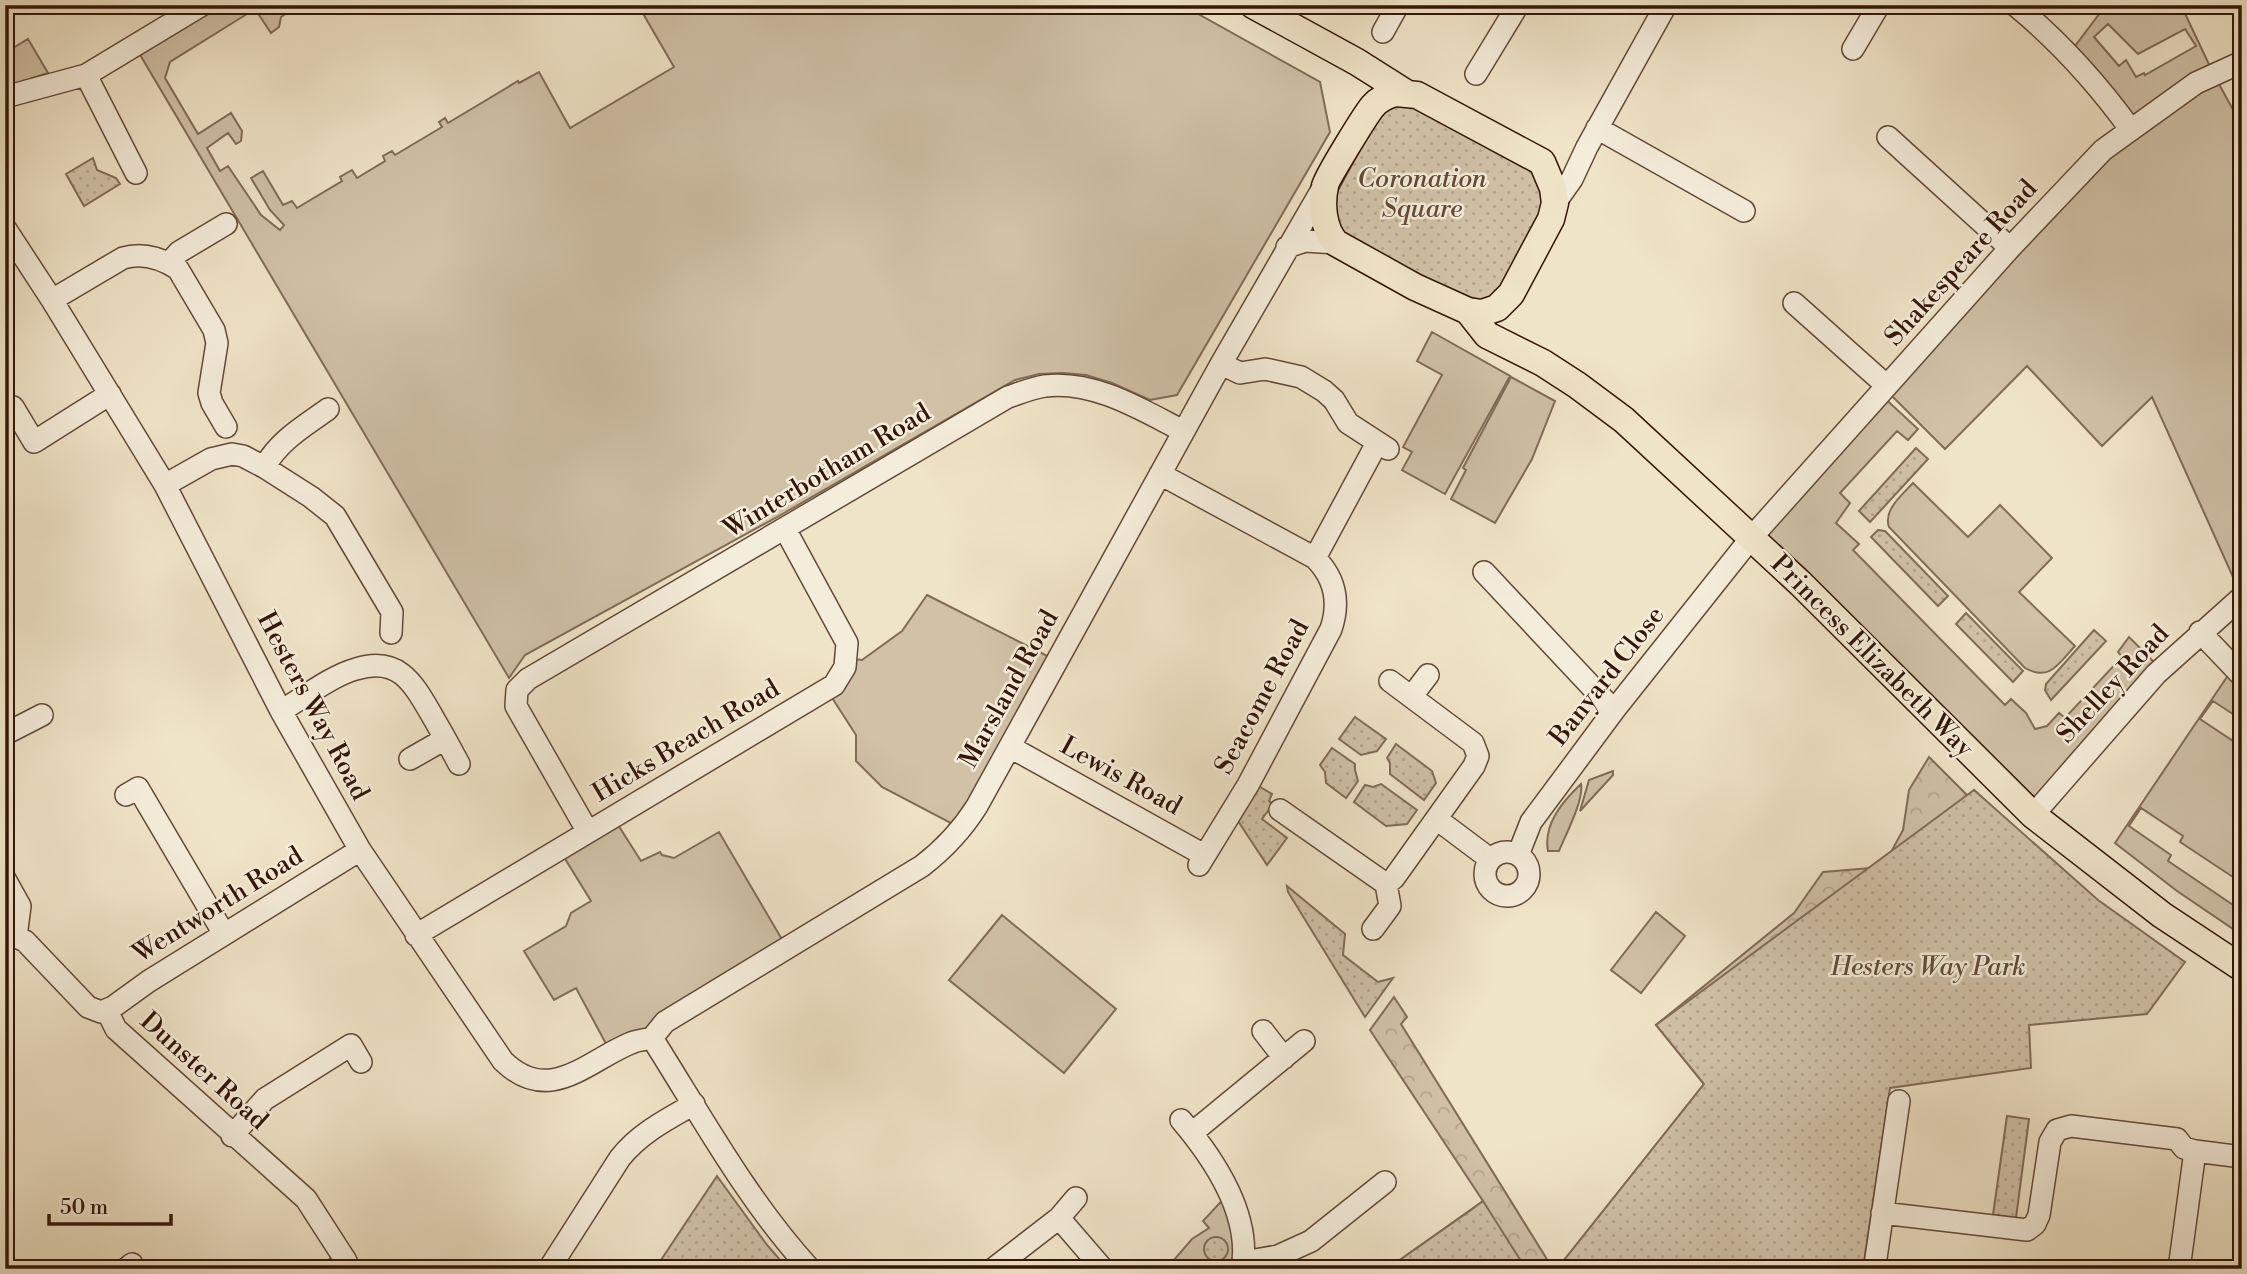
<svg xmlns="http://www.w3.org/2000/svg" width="2247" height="1274" viewBox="0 0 2247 1274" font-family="'Libre Bodoni',serif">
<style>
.grass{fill:#d0c1a7;stroke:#816c58;stroke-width:2;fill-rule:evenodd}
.forest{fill:url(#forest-crowns);stroke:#816c58;stroke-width:2}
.park{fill:url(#park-dots);stroke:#816c58;stroke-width:2}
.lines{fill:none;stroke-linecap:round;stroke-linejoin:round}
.minor-casing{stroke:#624a38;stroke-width:24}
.major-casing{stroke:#321608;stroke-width:29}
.minor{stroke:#f5eddb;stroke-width:21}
.major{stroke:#f0e4c8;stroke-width:26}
.labels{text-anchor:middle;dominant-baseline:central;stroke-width:5;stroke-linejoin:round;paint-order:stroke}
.park-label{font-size:26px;font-style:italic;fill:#614938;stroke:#f5eddb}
.street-label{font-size:26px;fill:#321608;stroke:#f5eddb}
</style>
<defs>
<pattern id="forest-crowns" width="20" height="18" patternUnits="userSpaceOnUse" patternTransform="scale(1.75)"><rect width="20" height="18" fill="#d0c1a7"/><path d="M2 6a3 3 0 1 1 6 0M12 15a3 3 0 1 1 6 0" fill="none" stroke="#b3a58e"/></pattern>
<pattern id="park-dots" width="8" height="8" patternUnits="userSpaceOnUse" patternTransform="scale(1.75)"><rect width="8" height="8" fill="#d0c1a7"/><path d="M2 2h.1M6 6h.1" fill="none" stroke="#b3a58e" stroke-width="1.8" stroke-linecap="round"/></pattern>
</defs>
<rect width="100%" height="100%" fill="#f0e4c8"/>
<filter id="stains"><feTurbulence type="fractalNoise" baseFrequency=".00286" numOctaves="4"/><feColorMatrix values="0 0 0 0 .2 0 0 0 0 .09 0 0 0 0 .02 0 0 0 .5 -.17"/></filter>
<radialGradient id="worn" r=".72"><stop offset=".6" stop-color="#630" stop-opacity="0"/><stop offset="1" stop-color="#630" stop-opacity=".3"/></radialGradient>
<path class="grass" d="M219,5h80l-18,12 -2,10 -8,6 -16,-24 -85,53 -5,16 33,56 33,-21 11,18 -1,10 -5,3 -8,-11 -21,15 13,23 8,-5 33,49 19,15 4,-5 -14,-15 -19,-32 12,-7 20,34 9,-4 5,7 45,-27 -2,-4 12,-7 5,8 28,-17 -2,-5 9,-5 3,4 47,-28 -3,-5 6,-4 3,5 70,-42 1,2 20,-11 31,56 104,-61 -36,-62h544l138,77 10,50 -153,263 -27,5 -38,-17 -26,-8 -23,-2 -24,1 -24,6 -236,136 -254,139 -16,23 -370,-625z
M2106,5h75l33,70 28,51v471l-90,-200 -50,49 -75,-80 -82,83 -60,-60 245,-259 -61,-76zM2108,24l30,30 47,-25 11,17 -51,29 -1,-2 -8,4 -10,-17 -7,6 -25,-29z
M28,39l20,34 -43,14v-34z
M1432,332l78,44 -65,118 -43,-24 10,-18 -9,-5 39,-72 -25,-14z
M1511,377l44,24 -23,58 -37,64 -44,-24 15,-29 -3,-2z
M1880,394l38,35 -10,11 -11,-9 -57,62 10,10 -14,20 23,21 -6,6 152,155 6,-6 15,14 9,16 12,-3 12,-13 6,5 57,-61 -4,-5 11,-15 32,32 -128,146 -282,-277z
M1913,483l55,54 32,-32 52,53 -33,34 56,54c-16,17 -25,36 -50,22l-136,-141c-6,-17 13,-32 24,-44z
M927,595l130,66 -95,168 -80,-42 -26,-26v-26l-29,-45 20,-32 15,2 40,-29z
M2233,668l9,8v44l-29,-19 -13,18 42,28 -2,7 2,1v128l-62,-41 3,-6 -42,-28 -12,18 42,29 -3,6 74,50v24l-65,-44 -62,-48z
M1613,771v4l-33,36 9,-31z
M1581,784c3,16 -15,50 -22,67h-11c-5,-27 15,-50 33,-67z
M613,817l28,44 19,-9 2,3 12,3 45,-26 68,116 -176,105 -35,-65 -22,12 -30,-49 42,-25 5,-13 20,-12 -32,-52z
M1656,912l29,24 -44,57 -30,-23z
M1002,915l114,94 -52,64 -115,-93z
M1229,1193l13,76 -75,-1 25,-29 17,-11 -6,-7z"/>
<path class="forest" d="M1929,757l39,39 6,-6 17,16 -232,211 -202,252 147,-185 -48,-59 138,-112 29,-41 60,-5 20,-37 6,-40z
M1394,997l13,20 -6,7 152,245h-166l96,-68 -113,-171z"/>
<path class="park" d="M1409,103l121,63 13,19 -2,29 -38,70 -13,13 -20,7 -133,-73 -3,-33 45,-84 8,-6z
M93,158l4,12 19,8 4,6 -36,22 -18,-32z
M1916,448l12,11 -58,63 -11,-11z
M1878,530l7,1 63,65 -10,10 -67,-69z
M1966,613l57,58 -10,11 -57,-58z
M2094,630l12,11 -55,59 -6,-10 1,-6z
M1355,717l31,22 -9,12 -16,4 -22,-16z
M1396,744l36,27 4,12 -12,17 -34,-26v-11l-3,-5z
M1332,748l23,16v6l3,11 -12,17 -20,-15 -1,-11 -5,-7z
M1255,784l17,10 -3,7 4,3 -11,15 25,19 -20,27 -31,-47z
M1381,784l36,26 -10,14 -21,2 -32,-24 11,-17 8,2z
M1974,790l124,110 87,62 -38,52 -118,11 2,43 -141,20 -27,181h-306l147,-185 -48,-59z
M1287,886l58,48 -2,21 35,27 15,-4 -28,39 -77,-125z
M2007,1116l22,3 -13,99 -23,-3z
M717,1176l50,69 21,24h-133z
M1483,1201l43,68h-139l84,-59z
M1204 1249a12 12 0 1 1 24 0a12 12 0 1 1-24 0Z"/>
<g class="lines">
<g class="minor-casing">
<path id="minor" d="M2015,5c45,37 82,78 116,125
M1383,32l15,-27
M1853,49l26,-44
M1476,74l42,-69
M86,75l50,98
M5,97l81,-22 116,-70
M1597,128l147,83
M1888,137l122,111
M1555,203l17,-24 15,-32 79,-142
M5,228l47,72 113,185 116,226 79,139 143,211c46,45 84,0 128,-18 6,-3 14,-3 21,-5
M1287,247l18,-6 31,2
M169,263l10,-11 47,-28
M52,300l71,-42c20,-6 38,0 55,11l36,61 3,13 -8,50 3,10 14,24
M1794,303l93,83
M1221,364l19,9 25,-4 36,8 23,14 10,9 14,23 40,26
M5,412l8,-5 21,35 76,-48
M264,467c17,-28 38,-39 64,-58
M1160,474l155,84c20,20 25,44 16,71l-83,156 -49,80
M165,485l46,-26 21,-5 11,2 21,11 47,30 24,19 57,96 -1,21
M1315,558l62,-115
M1484,572l122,130 9,7
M2200,632l42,44
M1412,696l16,-21
M281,711c22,-13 50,-35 75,-42 41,-13 56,12 74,43 10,17 20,35 29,52
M5,734l37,-19
M1010,747l194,108
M410,759l35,-20
M126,795l12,-7 86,146
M1280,810l106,74
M2033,815l123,-141 86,-77
M1438,820l52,39
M588,832l-72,-126 1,-16 11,-11 480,-282c12,-4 24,-9 37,-11 49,-6 97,24 138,45
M1485 874a22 22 0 1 1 44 0a22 22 0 1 1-44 0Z
M1518,855l13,-33 84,-113 136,-171 259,-290 93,-98 93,-67 46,-21
M5,879l15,27 -4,31
M1373,929l17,-23 -4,-22 8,-6 80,-112 4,-10 -5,-13 -83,-62
M416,935l418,-250 11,-18 2,-24 -62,-114
M5,937h11l9,4 63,66 13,5 12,-5 36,-26 211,-131
M107,1011l9,18 190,170 40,62 -11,8
M1263,1031l21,27
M652,1038l13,-16 257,-156c22,-17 40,-36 55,-60l244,-442 103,-178
M652,1038c50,79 95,162 158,231
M1181,1120c33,39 71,95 61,149
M1192,1133l112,-92
M232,1136l33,-37 86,-54 10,17
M2195,1151l47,6
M1882,1213l145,17 8,-6 4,-9 11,-73 7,-12 14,-4 106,13 7,9 11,3 -16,118
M1059,1218l44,51
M1243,1262l35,-6 33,-15 74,-59
M1875,1265l24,-164
M126,1269l6,-5
M549,1269l71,-111c20,-25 46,-38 74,-54
M993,1269l66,-51 17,-20"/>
</g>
<g class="major-casing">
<path id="major" d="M1253,5l104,57 49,31
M1396,93l21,2 125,67 11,26 2,15 -4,16 -40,75 -14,14 -15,5 -14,-2 -53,-24 -79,-44c-13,-14 -15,-39 -11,-57 1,-7 41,-72 48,-80 6,-7 15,-11 23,-13z
M1468,311l19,24 56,28 34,22 47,35 176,163 233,232 129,100 80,53"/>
</g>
<use href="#minor" class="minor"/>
<use href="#major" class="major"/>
</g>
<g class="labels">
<g class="park-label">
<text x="1422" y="179">Coronation<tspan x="1422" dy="30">Square</tspan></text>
<text x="1928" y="967">Hesters Way Park</text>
</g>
<g class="street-label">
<text transform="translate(1961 263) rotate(-48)">Shakespeare Road</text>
<text transform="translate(827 471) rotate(-31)">Winterbotham Road</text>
<text transform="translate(1872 656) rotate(45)">Princess Elizabeth Way</text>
<text transform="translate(1607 676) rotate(-52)">Banyard Close</text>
<text transform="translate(2113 684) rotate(-47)">Shelley Road</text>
<text transform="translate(1009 689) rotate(-61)">Marsland Road</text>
<text transform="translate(1262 697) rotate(-62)">Seacome Road</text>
<text transform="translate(313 706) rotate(62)">Hesters Way Road</text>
<text transform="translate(686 741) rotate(-31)">Hicks Beach Road</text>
<text transform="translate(1121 776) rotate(29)">Lewis Road</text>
<text transform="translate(218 905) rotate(-32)">Wentworth Road</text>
<text transform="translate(204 1071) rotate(42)">Dunster Road</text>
</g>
</g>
<rect width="2247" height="1274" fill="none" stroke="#f0e4c8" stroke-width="28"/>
<rect x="7" y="7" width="2233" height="1260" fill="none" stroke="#321608" stroke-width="3.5"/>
<rect x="14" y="14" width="2219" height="1246" fill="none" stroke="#321608" stroke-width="2"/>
<path d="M49 1214v10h122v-10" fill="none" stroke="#321608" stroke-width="3.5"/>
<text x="60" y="1214" font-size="21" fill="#321608" stroke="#f5eddb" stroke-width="5" paint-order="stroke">50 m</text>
<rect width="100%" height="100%" filter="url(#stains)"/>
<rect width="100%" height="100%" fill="url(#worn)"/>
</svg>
